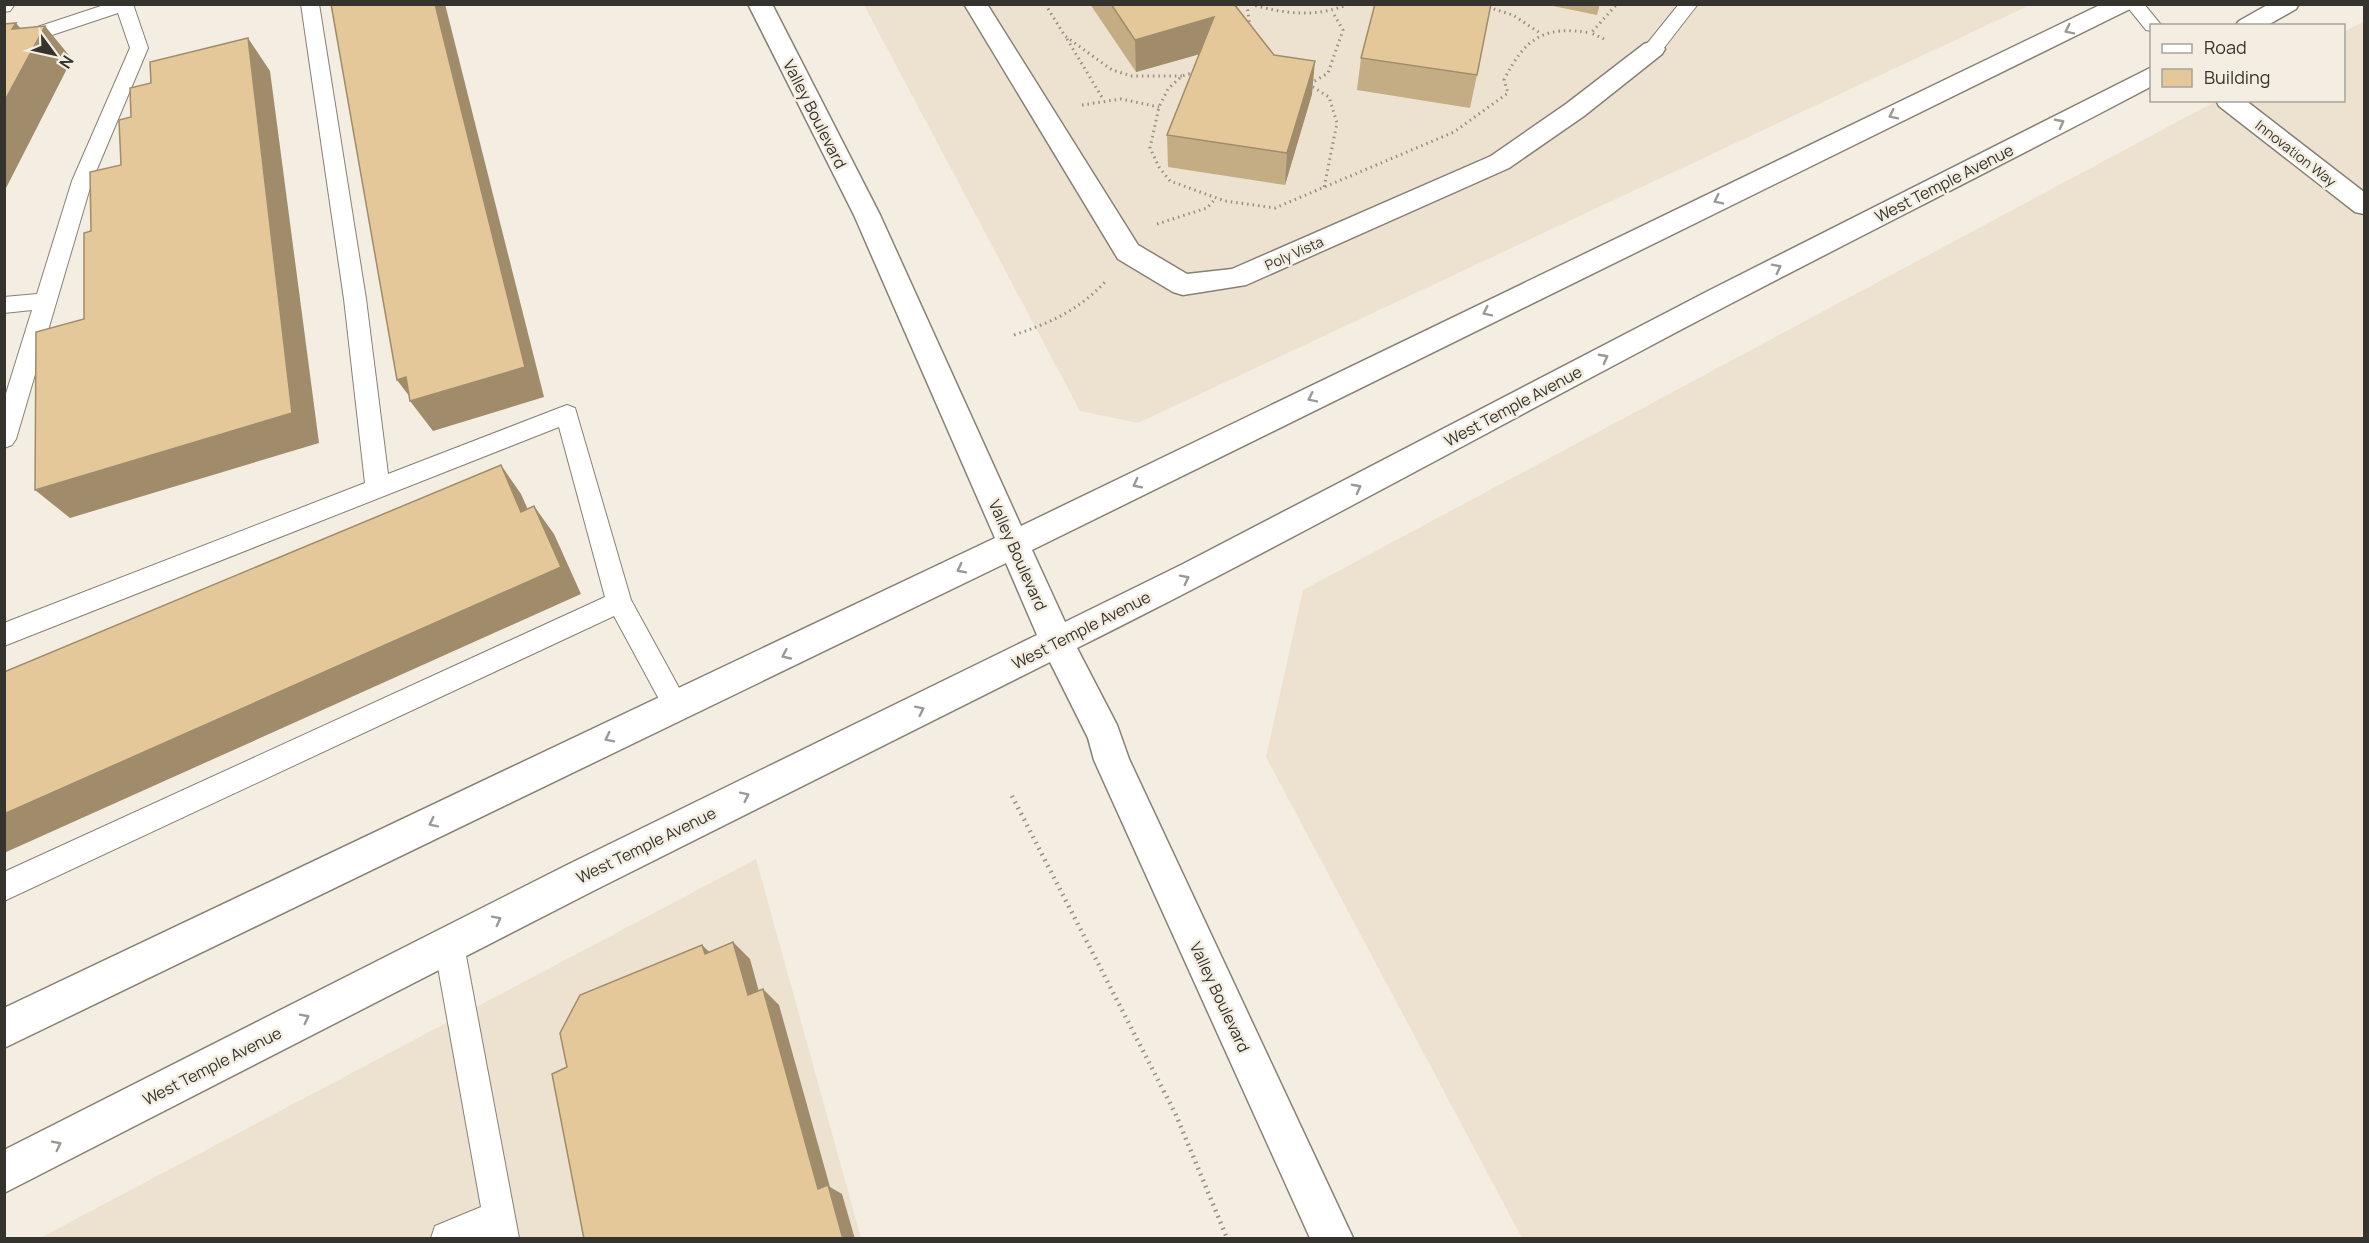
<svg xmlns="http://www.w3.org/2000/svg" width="2369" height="1243" viewBox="0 0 2369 1243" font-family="Manrope,sans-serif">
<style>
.built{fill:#ede2d0}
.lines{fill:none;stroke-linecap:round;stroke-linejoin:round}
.lane-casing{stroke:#878176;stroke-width:2}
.street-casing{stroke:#878176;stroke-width:3}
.primary-casing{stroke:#878176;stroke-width:3}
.path-far1{stroke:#949087;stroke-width:3;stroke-dasharray:1.5 4;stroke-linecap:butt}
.path{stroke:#949087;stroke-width:4.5;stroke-dasharray:1.5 5;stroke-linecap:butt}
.lane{fill:#fff;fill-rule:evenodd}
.street{fill:#fff;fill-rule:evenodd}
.primary{fill:#fff;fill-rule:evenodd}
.wall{fill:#c4ac84}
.shaded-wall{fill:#a08c6b}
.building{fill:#e4c899;stroke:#a08c6b;stroke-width:1.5}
.oneway{stroke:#9a9996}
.labels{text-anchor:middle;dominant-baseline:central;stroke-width:5;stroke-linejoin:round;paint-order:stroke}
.far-street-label{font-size:14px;fill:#35332e;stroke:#f4ede1}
.street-label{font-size:16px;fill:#35332e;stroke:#f4ede1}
</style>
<rect width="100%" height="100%" fill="#f4ede1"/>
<path class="built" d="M864,5h1166l-892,418 -58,-12z
M2364,21v1217h-842l-256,-481 37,-167 913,-489 128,-1v-68z
M756,859l105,379h-821z"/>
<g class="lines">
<g class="lane-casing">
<path id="lane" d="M4,4h11l-5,7 -6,1z
M107,4h26l15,44 -56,133 -76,258 -4,6 -8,3v-48l28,-90 -28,3v-16l33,-3 35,-113 58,-133 -12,-35 -114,38v-13z
M301,4h18l47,295 22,175 171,-66 8,-3 8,3 56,192 58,106 -4,8 -9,4 -9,-4 -53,-98 -610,285v-29l601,-275 -46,-170 -555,219v-23l361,-140 -21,-184z
M1679,4h19l-38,49h-14l-2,-4 2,-4z
M2125,4h19l18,22h-10v5l-6,-1z
M449,931l10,4 5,10 55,293h-88l4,-12 46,-19 -47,-262 5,-10z"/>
</g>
<g class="street-casing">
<path id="street" d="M964,4h23l151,241 49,29 45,-5 259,-113 75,-52 78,-60 9,-3 9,3 3,5 -3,5 -78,62 -75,52 -263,117 -63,10 -10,-3 -55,-33z
M2216,100h29l119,92v22l-9,-2 -136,-106z"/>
</g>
<g class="primary-casing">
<path id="primary" d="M748,4h24l108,211 141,311 1081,-522h31l-3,5 -1098,541 33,72 118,-58 527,-274 442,-223v19c-140,74 -282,145 -422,218 -218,114 -433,234 -653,344l40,77 12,34 224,479h-43l-216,-478 -6,-22 -38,-76 -457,229 -589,302v-43l563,-285 470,-230 -31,-72 -1002,485v-40l991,-470 -141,-323z
M2269,4h30l-3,5 -30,17h-31l4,-5z"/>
</g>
<path class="path-far1" d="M1045,4l20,32 47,34 20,6h50
M1247,4l3,24
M1250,4c34,10 66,14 99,0
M1478,4l35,11 27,18
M1067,39l36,60
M1604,39l-13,-6 26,-29
M1195,72l-13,4 -14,13 -9,18 -9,41 9,19 11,14 55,20 50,7 179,-76 54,-39 -4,-13c21,-42 40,-55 87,-47
M1308,84l21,13 8,26 -13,65
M1310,84l18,-11 15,-43 -10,-17
M1082,105l39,-6 38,8
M1157,224l50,-16 9,-10
M1014,335c36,-12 65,-25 91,-53"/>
<path class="path" d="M1012,796l164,319 51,123"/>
<use href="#lane" class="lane"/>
<use href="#street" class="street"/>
<use href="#primary" class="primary"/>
</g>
<path class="wall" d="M1090,4h144l40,51 38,39 -27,91 -117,-18 -1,-32 33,-81 -64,18z
M1543,4h57l-3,11z
M1361,58l116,17 -7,33 -113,-18z"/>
<path class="shaded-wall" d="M435,4h10l99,393 -111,34 -23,-30h3l-16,-21 9,-3z
M1214,17v33l-78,22 -1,-32z
M16,23l19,23 10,-20 27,33 -68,133v-90l8,-73z
M248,38l22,33 49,372 -249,75 -35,-28z
M1315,61l-3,33 -27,91 2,-32z
M501,465l20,29 20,45 -20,-27z
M534,506l20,28 27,60 -577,259v-39z
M733,942l17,17 14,51 -16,-15z
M702,945l18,17 -15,-8z
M763,989l16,16 51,182 12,7 13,45h-12l-25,-50z"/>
<path class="building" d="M331,4h104l90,363 -115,34 -4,-24 -9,3z
M1111,4h123l40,51 41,6 -28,92 -120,-18 47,-118 -79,23z
M1375,4h116l-14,71 -116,-17z
M16,23l-4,6 33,-3 -41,76v-78z
M248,38l44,375 -257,77 1,-158 48,-13v-86l7,-2 -1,-59 31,-7 -2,-45 12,-3 -1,-29 21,-5 -1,-21z
M501,465l20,47 13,-6 27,61 -557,247v-142z
M733,942l15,53 15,-6 55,200 10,-4 15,54h-259l-32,-165 15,-7 -7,-34 20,-38 122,-50 3,9z"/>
<defs><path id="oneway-chevron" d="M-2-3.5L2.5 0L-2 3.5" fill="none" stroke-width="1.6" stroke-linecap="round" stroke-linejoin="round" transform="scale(1.5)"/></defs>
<g class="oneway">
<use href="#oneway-chevron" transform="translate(2069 30) rotate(154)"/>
<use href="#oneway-chevron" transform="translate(1893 115) rotate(154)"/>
<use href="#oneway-chevron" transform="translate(2060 123) rotate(-28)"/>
<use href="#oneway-chevron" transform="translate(1718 200) rotate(154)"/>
<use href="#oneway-chevron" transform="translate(1777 268) rotate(-27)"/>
<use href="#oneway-chevron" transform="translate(1487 312) rotate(154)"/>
<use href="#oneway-chevron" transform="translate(1604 358) rotate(-28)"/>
<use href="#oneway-chevron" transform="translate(1312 398) rotate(154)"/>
<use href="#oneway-chevron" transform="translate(1137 484) rotate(153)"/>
<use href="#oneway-chevron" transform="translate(1357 488) rotate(-28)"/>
<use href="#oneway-chevron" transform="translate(961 569) rotate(153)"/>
<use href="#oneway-chevron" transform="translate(1185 579) rotate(-27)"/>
<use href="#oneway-chevron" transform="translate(786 655) rotate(155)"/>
<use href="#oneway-chevron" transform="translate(920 710) rotate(-26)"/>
<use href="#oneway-chevron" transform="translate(609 738) rotate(154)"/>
<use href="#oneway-chevron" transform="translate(745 796) rotate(-26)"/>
<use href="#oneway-chevron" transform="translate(433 823) rotate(154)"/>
<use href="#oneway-chevron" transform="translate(497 920) rotate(-27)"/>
<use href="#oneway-chevron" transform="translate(305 1018) rotate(-27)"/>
<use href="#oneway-chevron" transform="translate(57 1145) rotate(-27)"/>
</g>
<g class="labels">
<g class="far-street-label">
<text transform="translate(2296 153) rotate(38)">Innovation Way</text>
<text transform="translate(1294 253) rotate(-24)">Poly Vista</text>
</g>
<g class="street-label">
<text transform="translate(815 114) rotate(63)">Valley Boulevard</text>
<text transform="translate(1944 183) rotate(-27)">West Temple Avenue</text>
<text transform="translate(1513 406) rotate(-28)">West Temple Avenue</text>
<text transform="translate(1018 555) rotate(66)">Valley Boulevard</text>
<text transform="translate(1081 630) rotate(-27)">West Temple Avenue</text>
<text transform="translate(646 845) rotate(-26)">West Temple Avenue</text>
<text transform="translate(1220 997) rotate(65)">Valley Boulevard</text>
<text transform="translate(212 1066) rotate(-27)">West Temple Avenue</text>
</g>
</g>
<rect width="2369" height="1243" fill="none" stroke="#35332e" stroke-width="12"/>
<rect x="2150" y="24" width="195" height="78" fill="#f4ede1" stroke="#a8a399" stroke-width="1.5"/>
<rect x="2162" y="44" width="30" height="9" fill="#ffffff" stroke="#a8a399" stroke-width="1.5"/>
<text x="2204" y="54" font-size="18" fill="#35332e">Road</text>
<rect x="2162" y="69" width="30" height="18" fill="#e4c899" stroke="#a8a399" stroke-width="1.5"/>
<text x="2204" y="84" font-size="18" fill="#35332e">Building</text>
<g transform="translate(54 54) rotate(123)" stroke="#f4ede1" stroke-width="4.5" paint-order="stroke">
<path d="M0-4.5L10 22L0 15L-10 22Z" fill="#35332e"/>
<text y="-9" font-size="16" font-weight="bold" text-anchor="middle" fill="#35332e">N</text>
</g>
</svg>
